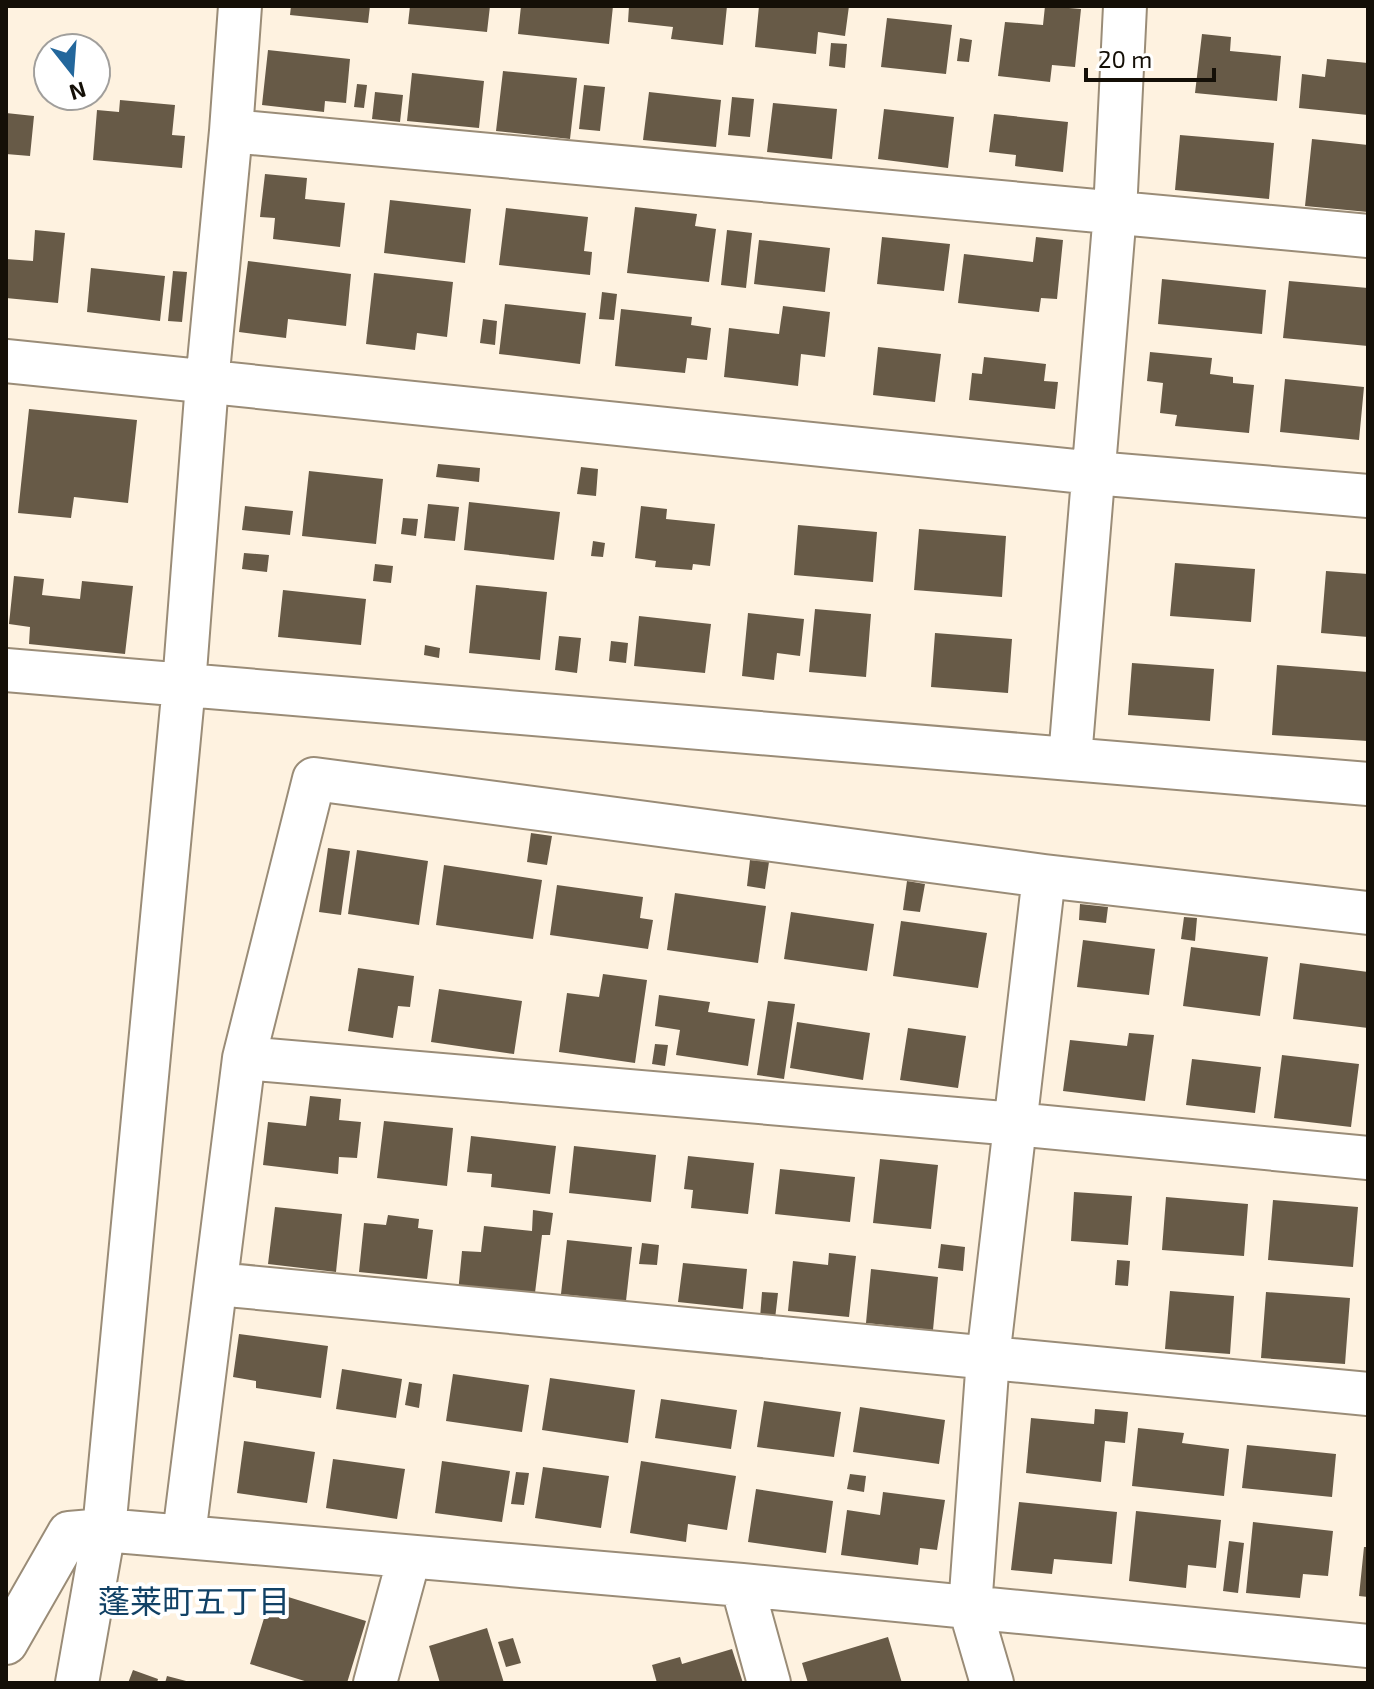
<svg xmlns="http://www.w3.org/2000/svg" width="1374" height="1689" viewBox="0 0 1374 1689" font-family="'Exo 2','Noto Sans JP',sans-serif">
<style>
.building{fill:#675a47}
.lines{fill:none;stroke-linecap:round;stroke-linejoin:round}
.minor-casing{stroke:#9a8c77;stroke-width:46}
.minor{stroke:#fff;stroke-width:42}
.labels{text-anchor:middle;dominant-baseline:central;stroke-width:8;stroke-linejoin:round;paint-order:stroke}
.neighbourhood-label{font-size:32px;fill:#114165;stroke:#fff}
</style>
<rect width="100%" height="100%" fill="#fef2e0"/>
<path class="building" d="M291,6h79l-2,17 -78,-8z
M410,6h80l-3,26 -79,-8z
M521,6h92l-4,38 -91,-10z
M629,6h98l-4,39 -52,-6 2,-12 -45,-5z
M759,6h90l-4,30 -27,-4 -2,22 -61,-7z
M1045,6l36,3 -6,58 -23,-2 -2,17 -52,-6 7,-54 38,3z
M887,18l65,7 -6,49 -65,-7z
M1202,34l29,3 -1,14 51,5 -4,45 -82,-8z
M960,38l12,2 -3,22 -12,-1z
M831,43l16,1 -2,24 -16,-2z
M268,50l82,9 -4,44 -21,-2 -1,11 -62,-7z
M1327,59l41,4v52l-69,-7 3,-34 23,3z
M503,71l74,7 -7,61 -74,-8z
M412,73l72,8 -5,47 -72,-7z
M357,84l10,1 -3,23 -10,-1z
M584,85l21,2 -5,44 -21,-2z
M375,92l28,3 -3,27 -28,-3z
M649,92l72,8 -5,47 -73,-7z
M732,97l22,2 -4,38 -22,-2z
M120,100l55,5 -3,30 13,1 -3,32 -89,-8 4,-50 22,2z
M773,103l64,6 -5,50 -65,-7z
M884,109l70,8 -6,51 -70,-9z
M6,113l28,3 -4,40 -24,-2z
M994,114l74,8 -5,50 -48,-6 1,-11 -27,-3z
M1180,135l94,8 -5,56 -94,-9z
M1312,139l56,6v67l-63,-6z
M265,174l42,4 -2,21 40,4 -5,44 -67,-8 2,-21 -15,-1z
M390,200l81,9 -6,54 -81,-10z
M635,207l62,7 -2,12 21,3 -7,53 -82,-9z
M506,208l82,9 -4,34 8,1 -2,23 -91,-10z
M35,230l30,3 -7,70 -52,-5v-39l27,2z
M727,230l25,3 -6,55 -25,-3z
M882,237l68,7 -6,47 -67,-7z
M1036,237l27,3 -6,59 -16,-1 -2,14 -81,-9 6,-49 69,8z
M759,240l71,8 -5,44 -71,-8z
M248,261l103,13 -5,52 -58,-7 -2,19 -47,-6z
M91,268l74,8 -5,45 -73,-9z
M173,271l14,1 -5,50 -14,-1z
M374,273l79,9 -6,55 -30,-4 -2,17 -49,-6z
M1162,279l104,11 -4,44 -104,-10z
M1289,281l79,7v58l-85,-8z
M602,292l15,2 -3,26 -15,-1z
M505,304l81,9 -6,51 -81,-10z
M783,306l47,6 -5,45 -24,-3 -3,32 -74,-9 5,-49 50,6z
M621,309l71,8 -1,8 20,3 -4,32 -20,-2 -2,15 -70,-7z
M483,319l14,2 -2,24 -15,-2z
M878,347l63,7 -6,48 -62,-7z
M1150,352l62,6 -2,16 23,3v6l21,2 -5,48 -74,-7 2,-11 -17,-2 3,-30 -16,-2z
M984,357l62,7 -2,17 14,1 -3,27 -86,-9 3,-27 10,1z
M1285,379l79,8 -5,53 -79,-8z
M29,409l108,11 -9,83 -54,-6 -3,21 -53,-5z
M438,464l42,4 -1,14 -43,-5z
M581,467l17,2 -2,27 -19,-2z
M309,471l74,8 -7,65 -74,-8z
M469,502l91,10 -6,48 -90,-10z
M428,504l31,3 -4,34 -31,-3z
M245,506l48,5 -3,24 -48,-5z
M641,506l26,3 -1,10 49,5 -5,42 -17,-2 -1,6 -37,-3 1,-6 -21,-3z
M403,518l15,1 -2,17 -15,-2z
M798,525l79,7 -4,50 -79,-7z
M919,529l87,7 -4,61 -88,-7z
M593,541l12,2 -2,14 -12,-1z
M244,553l25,2 -2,17 -25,-3z
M1175,563l80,6 -4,53 -81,-6z
M375,564l18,2 -2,17 -18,-2z
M1326,571l42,3v63l-47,-4z
M14,576l30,3 -2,16 38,4 2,-18 51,5 -8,68 -96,-10 1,-17 -21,-3z
M476,585l71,7 -7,68 -71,-7z
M283,590l83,9 -5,46 -83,-8z
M815,609l56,5 -5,63 -57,-5z
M748,613l56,6 -4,37 -23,-3 -3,27 -32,-4z
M639,616l72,8 -6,49 -71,-7z
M935,633l77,6 -4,54 -77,-6z
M559,636l22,2 -4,35 -22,-3z
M611,641l17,2 -2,20 -17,-2z
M425,645l15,3 -1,10 -15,-3z
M1132,663l82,6 -4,52 -82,-6z
M1277,665l91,7v69l-96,-6z
M531,833l21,3 -5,29 -20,-3z
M328,848l22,3 -9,64 -22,-3z
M357,850l71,11 -9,64 -71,-11z
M750,860l19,2 -4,27 -18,-3z
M444,865l98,15 -9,59 -97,-14z
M907,881l18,3 -5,28 -17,-2z
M557,885l86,12 -3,21 13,2 -5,29 -98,-14z
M675,893l91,13 -8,57 -91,-13z
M1080,904l28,3 -2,16 -27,-3z
M791,912l83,12 -7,47 -83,-12z
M1184,917l13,1 -2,23 -14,-2z
M901,921l86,12 -9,55 -85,-12z
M1083,940l72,9 -6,46 -72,-8z
M1191,947l77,10 -8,59 -77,-10z
M1300,963l68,9v56l-75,-9z
M358,968l56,8 -4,31 -12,-1 -5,32 -45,-7z
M603,974l44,6 -12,83 -76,-11 8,-59 32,4z
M439,989l83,12 -8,53 -83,-12z
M659,995l51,7 -2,10 47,7 -7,47 -72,-11 4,-25 -25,-4z
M768,1001l27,3 -11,75 -27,-4z
M797,1022l73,11 -7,47 -73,-12z
M908,1028l58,8 -8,52 -58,-8z
M1129,1033l25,2 -9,66 -82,-10 7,-51 57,6z
M655,1044l13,1 -3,21 -13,-2z
M1282,1055l77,9 -8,63 -77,-9z
M1192,1059l69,8 -6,46 -69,-8z
M310,1096l31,3 -2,21 22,2 -4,36 -18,-1 -1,17 -75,-9 5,-43 38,4z
M384,1121l69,7 -6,58 -70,-8z
M471,1136l85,10 -6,48 -59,-7 1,-13 -25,-2z
M574,1146l82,9 -5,47 -82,-9z
M688,1156l66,7 -6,51 -57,-6 2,-18 -9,-1z
M880,1159l58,6 -7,64 -58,-6z
M780,1169l75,8 -5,45 -75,-8z
M1074,1192l58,4 -4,49 -57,-4z
M1166,1197l82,7 -4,52 -82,-6z
M1273,1200l85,7 -5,60 -85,-7z
M275,1207l67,7 -6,58 -68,-8z
M533,1210l20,3 -3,22h-8l-7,58 -49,-5 -2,8 -26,-3 4,-42 19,1 3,-26 48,5z
M388,1215l31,4 -1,9 15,2 -6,49 -68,-7 5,-49 22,2z
M567,1240l65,7 -6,54 -65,-7z
M642,1243l17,2 -2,20 -18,-1z
M941,1244l24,3 -2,24 -25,-3z
M829,1253l27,3 -7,61 -61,-6 5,-50 35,4z
M1117,1260l13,1 -2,25 -13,-1z
M683,1263l64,6 -4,40 -65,-7z
M871,1269l67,8 -5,53 -67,-7z
M1170,1291l64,5 -4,58 -65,-5z
M762,1292l16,1 -3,26 -15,-1z
M1266,1292l84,6 -5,66 -84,-6z
M239,1334l89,12 -7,52 -65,-10v-7l-23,-4z
M342,1369l60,10 -6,39 -60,-9z
M453,1374l76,11 -7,47 -76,-11z
M550,1378l85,12 -7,53 -86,-13z
M409,1382l13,2 -3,24 -14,-3z
M661,1399l76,11 -6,39 -76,-11z
M764,1401l77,11 -7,45 -77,-10z
M860,1407l85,13 -6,44 -86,-12z
M1095,1409l33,3 -3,31 -20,-2 -4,41 -75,-9 5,-55 63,6z
M1138,1428l46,5 -2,10 47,6 -5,47 -92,-10z
M244,1441l71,11 -8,51 -70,-10z
M1247,1445l89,9 -4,43 -90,-9z
M333,1459l72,10 -8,50 -71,-11z
M442,1461l68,10 -8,51 -67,-9z
M641,1461l95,15 -9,54 -39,-6 -2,18 -56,-9z
M543,1467l66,9 -8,52 -66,-10z
M516,1472l13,1 -5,32 -13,-1z
M850,1474l16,2 -2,16 -17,-3z
M756,1489l77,12 -7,52 -78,-11z
M883,1492l62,8 -8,50 -17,-2 -2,17 -77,-10 6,-45 33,5z
M1019,1502l98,10 -5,52 -58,-5 -2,15 -41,-4z
M1136,1511l85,9 -5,48 -28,-3 -2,23 -57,-7z
M1253,1522l80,9 -5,45 -25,-2 -3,24 -54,-5z
M1229,1541l15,2 -6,50 -15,-2z
M1364,1547h4v50l-9,-1z
M272,1592l94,29 -19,62h-36l-61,-19z
M487,1628l17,55h-64l-11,-37z
M888,1637l14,46h-94l-6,-20z
M513,1638l8,25 -15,4 -8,-25z
M732,1649l11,34h-86l-5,-18 28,-8 2,7z
M133,1670l25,9 -1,4h-29z
M167,1676l23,6v1h-25z"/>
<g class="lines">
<g class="minor-casing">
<path id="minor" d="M231,131l1137,105
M6,361l1088,112 274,23
M6,670l1362,114
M1070,758l45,-546 10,-206
M244,1058l771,66 353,34
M217,1284l1151,110
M184,1535l60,-477 70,-279 730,97 324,37
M742,1585l27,98
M6,1643l63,-110 35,-3 638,55 626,61
M77,1683l27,-153 80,-845 23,-302 24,-252 9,-125
M375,1683l34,-125
M992,1683l-22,-75 18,-250 56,-482"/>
</g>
<use href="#minor" class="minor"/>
</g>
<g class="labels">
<g class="neighbourhood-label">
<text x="194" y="1600">蓬莱町五丁目</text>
</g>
</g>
<rect width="1374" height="1689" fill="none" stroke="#140f07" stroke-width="16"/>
<g transform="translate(72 72) rotate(163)"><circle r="38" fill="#ffffff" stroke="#a19f9c" stroke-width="2"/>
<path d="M0-6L14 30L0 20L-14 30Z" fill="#23679c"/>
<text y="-12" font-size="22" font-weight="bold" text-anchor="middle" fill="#140f07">N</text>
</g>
<path d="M1086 68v12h128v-12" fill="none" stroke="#140f07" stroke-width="4"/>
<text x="1098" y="68" font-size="24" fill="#140f07" stroke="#ffffff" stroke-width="6" paint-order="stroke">20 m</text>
</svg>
